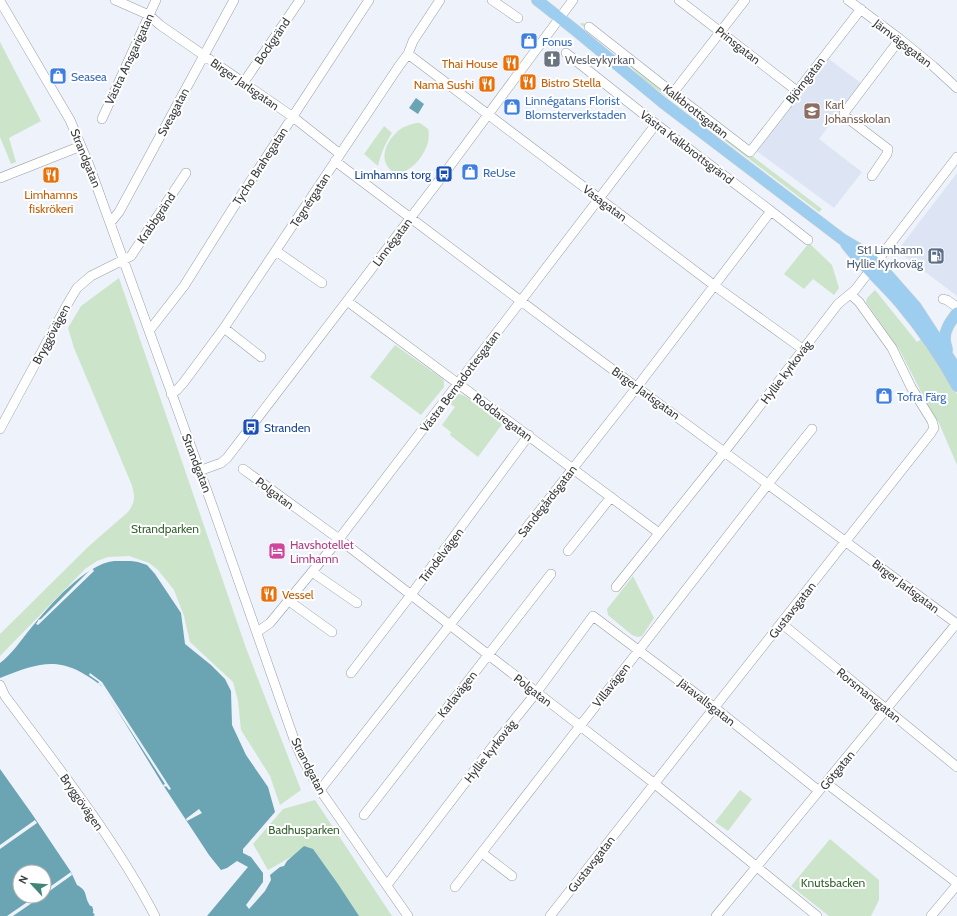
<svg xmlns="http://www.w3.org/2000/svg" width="957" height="916" viewBox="0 0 957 916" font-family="Cabin,sans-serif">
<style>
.built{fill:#dde5f4}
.green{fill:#cce5ca}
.water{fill:#6ba4b3;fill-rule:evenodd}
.pier{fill:#eef2fa}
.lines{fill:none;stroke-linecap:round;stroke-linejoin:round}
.minor-casing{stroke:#9a9ea5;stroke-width:10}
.major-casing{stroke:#d0d0d1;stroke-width:12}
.minor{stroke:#fff;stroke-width:9}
.major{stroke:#9dceef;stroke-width:11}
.labels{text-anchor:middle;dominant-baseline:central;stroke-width:4;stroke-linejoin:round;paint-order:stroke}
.street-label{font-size:12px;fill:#3b3d40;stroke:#fff}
.shop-label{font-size:12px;fill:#366cbe;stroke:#fff;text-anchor:start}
.worship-label{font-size:12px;fill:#5b616d;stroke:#fff;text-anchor:start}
.food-label{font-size:12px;fill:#c56008;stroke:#fff;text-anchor:end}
.education-label{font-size:12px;fill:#785e54;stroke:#fff;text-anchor:start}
.transit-label{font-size:12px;fill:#164399;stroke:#fff;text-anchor:end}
.service-label{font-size:12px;fill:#4e5e75;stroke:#fff;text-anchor:end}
.park-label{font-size:12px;fill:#356432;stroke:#fff}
.hotel-label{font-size:12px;fill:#b23c85;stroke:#fff;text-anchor:start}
</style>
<rect width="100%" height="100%" fill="#eef2fa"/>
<path class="built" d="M826,57l35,26 -42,56 43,33 -28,36 -80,-59z
M957,173v123l-53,-40 -3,-4 -1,-4 1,-2z"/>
<path class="green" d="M581,23l6,1 84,70 -3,4 -25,-19 -34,-33 -29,-22z
M0,42l41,79 -32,17 7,24 -5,2 -11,-27z
M677,99l145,110 -3,3 -144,-109z
M416,123h4l8,6c5,17 -14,45 -33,44 -17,-9 -11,-29 1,-40 5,-6 13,-8 20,-10z
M384,126l8,7c-7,11 -11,20 -14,33l-14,-12z
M809,243l23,22 7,23 -5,7 -21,-16 -9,10 -20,-15z
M119,278l127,370 55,142 -21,15 -10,-29 -29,-46 -3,-29 -5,-19 -43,-40 -6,-26 -10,-26 -16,-20 -9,-7 -20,-7 -21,1 -11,4 -12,8 -85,87v-22l89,-88 39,-34c8,-10 7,-17 3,-29l-57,-135 -6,-20 13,-22z
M875,290l42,52 5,-3 16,21 19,34v71l-18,-42 -6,-8 -33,-64 -34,-49 1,-4z
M395,345l48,34 1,3v5l-23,28 -51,-38z
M459,394l6,2 38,27 -25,34 -28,-22 1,-3 -9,-7 13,-18 -5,-3 6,-9z
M633,576l21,42 -12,18 -4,1 -6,-2 -24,-20 -1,-6z
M740,790l12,9 -24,32 -13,-9z
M315,800l77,116h-43l-51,-63 -30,17 -15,-26 30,-35z
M830,839l49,41v20l-8,16h-42l-38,-30z"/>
<path class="water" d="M416,98l8,6 -6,10 -9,-6z
M114,561h17l7,1 9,3 8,9 26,39 4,31 26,21 14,14 6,12 1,34 14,30 22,32 7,25 -32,37v4l8,4 12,16v9l-17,23 3,4 16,-18 6,-11 -1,-5 10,-8 4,-1 3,-5 17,-15 9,3 25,35 21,32h-152l41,-49 -11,-6 -10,7 -6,2 -12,-15 -46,-70 -60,-98c-40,-31 -58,-27 -103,-9v-15c12,-9 21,-23 31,-35 18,-22 54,-64 83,-67z
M0,769l32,45 39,58 6,13c11,6 7,10 12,19 3,5 2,-1 4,5 1,6 -2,1 2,6l-2,1h-93zM20,872h24v24h-24z"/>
<path class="pier" d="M92,568l2,3 -56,54 -2,-1 2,-3v-1l3,-1z
M90,673l12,9 69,107 -2,1 -3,-4 -1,1 -2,-2 2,-1 -64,-99 -3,-1 1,-2 -10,-7z
M199,809l3,4 -15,8 -1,-2 1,-1z
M35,820l2,3 -37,26v-4z
M71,872l1,3 -28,20v-4z
M36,896h6l-29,20h-6z"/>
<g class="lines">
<g class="minor-casing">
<path id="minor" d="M115,0l34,15 11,10 133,92 47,37
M492,0l26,18
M679,0l118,91
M848,0l52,39 33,27 24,22
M0,1l70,119 19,45 122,337 84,240 7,16 18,32 88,126
M589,27l84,66 77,59 111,-143
M566,53l90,71 115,87 37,29
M408,54l307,232 89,64
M244,82l56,-82
M673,93l72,-93
M102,119l54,-119
M335,161l239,180 383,283
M872,176l15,-22 1,-5 -42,-32 -2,-4 56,-74
M0,178l81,-32
M110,223l9,-11 115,-212
M276,251l46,32
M943,299l4,1 10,7
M347,301l312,232
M224,328l37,29
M149,331l35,-45 49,-78 136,-208
M171,394l6,-4 7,-8 40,-54 175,-262 9,-12 5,-13 27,-41
M0,429l68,-126 9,-15 14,-12 40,-20 55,-83
M243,469l96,70 316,245 162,132
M199,471l22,-8 6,-5 217,-284 129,-174
M768,484l44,-55
M568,551l43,-54
M312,572l45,31
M616,587l109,-136 113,-147 17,-14 102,-133
M289,601l43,31
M781,623l176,144
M257,632l13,-9 69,-84 317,-415
M351,673l59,-77 119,-161
M0,685l5,11c52,70 110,143 150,220
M826,783l131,100
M320,790l317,-403 134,-176
M364,815l187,-241
M482,853l30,23
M387,885l106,-139 43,-53 57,-77 122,92 104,83
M455,887l313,-403
M550,916l381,-483 3,-5 -2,-7 -21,-34 -19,-39 -33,-46 -9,-8
M716,916l241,-293
M931,916l26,-31"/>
</g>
<g class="major-casing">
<path id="major" d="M537,0l38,30 87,72 180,137 22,13 22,21 30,34 41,63
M846,244c16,21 36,38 54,59 21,25 41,54 57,83
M947,350c0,-3 -2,-6 -2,-10 -1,-10 6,-19 12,-27"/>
</g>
<use href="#minor" class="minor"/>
<use href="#major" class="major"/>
</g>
<defs>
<g id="shop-square" transform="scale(0.9)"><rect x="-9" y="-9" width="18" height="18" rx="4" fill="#3f7fe0" stroke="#fff"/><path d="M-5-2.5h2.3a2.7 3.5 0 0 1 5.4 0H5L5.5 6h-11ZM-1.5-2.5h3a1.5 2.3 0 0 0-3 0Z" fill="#fff"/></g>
<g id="church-square" transform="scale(0.9)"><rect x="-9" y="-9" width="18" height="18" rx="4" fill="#6b7280" stroke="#fff"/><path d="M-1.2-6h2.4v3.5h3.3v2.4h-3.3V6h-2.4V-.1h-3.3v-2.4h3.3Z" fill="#fff"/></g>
<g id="restaurant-square" transform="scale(0.9)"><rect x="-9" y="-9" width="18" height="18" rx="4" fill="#e8710a" stroke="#fff"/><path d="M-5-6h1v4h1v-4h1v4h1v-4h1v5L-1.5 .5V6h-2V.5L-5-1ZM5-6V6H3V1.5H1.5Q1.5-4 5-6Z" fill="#fff"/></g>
<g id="school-square" transform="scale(0.9)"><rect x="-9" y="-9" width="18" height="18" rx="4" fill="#8d6e63" stroke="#fff"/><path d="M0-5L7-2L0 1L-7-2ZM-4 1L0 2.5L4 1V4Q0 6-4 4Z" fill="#fff"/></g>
<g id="bus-square" transform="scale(0.9)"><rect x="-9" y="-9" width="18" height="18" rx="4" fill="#1a4fb4" stroke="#fff"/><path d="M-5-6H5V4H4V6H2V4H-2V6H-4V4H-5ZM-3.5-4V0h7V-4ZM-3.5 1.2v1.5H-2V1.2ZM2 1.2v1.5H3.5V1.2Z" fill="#fff"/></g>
<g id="fuel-square" transform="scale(0.9)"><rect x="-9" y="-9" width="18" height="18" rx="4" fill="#5c6f8a" stroke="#fff"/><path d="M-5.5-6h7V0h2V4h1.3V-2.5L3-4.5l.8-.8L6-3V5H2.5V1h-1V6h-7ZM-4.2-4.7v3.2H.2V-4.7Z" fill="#fff"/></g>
<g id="hotel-square" transform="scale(0.9)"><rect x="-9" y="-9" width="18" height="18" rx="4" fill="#d1479c" stroke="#fff"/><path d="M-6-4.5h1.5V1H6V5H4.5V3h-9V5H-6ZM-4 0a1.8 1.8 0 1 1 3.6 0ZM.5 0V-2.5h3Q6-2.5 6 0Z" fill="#fff"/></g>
</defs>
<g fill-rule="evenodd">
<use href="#shop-square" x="529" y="41"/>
<use href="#church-square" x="552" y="59"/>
<use href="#restaurant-square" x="511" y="63"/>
<use href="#shop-square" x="58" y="76"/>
<use href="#restaurant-square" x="528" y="82"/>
<use href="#restaurant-square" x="487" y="84"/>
<use href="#shop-square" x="512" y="107"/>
<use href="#school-square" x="812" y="111"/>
<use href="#shop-square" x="470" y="172"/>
<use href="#bus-square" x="444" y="174"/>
<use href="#restaurant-square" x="51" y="175"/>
<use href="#fuel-square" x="936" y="256"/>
<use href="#shop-square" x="884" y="396"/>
<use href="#bus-square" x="251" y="427"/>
<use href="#hotel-square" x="277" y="551"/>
<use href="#restaurant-square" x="269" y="594"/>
</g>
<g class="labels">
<g class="street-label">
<text transform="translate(272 41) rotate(-56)">Bockgränd</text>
<text transform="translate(903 43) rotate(38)">Järnvägsgatan</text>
<text transform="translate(738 45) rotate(38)">Prinsgatan</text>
<text transform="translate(129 59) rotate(-65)">Västra Ansgarigatan</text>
<text transform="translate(805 80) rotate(-52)">Björngatan</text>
<text transform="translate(245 84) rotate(35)">Birger Jarlsgatan</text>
<text transform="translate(696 111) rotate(38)">Kalkbrottsgatan</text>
<text transform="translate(173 112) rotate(-62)">Sveagatan</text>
<text transform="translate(687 147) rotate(37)">Västra Kalkbrottsgränd</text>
<text transform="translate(86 158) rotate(68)">Strandgatan</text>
<text transform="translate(260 166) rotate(-57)">Tycho Brahegatan</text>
<text transform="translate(310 200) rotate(-57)">Tegnérgatan</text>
<text transform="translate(605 203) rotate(37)">Vasagatan</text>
<text transform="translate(156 218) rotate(-56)">Krabbgränd</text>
<text transform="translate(392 242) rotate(-53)">Linnégatan</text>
<text transform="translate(51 334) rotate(-62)">Bryggövägen</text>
<text transform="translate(786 372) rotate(-53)">Hyllie kyrkoväg</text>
<text transform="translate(460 381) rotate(-53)">Västra Bernadottesgatan</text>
<text transform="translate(646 393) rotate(36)">Birger Jarlsgatan</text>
<text transform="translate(503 417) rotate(37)">Roddaregatan</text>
<text transform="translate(197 463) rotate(69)">Strandgatan</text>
<text transform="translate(275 493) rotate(37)">Polgatan</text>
<text transform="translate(547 501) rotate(-52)">Sandegårdsgatan</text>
<text transform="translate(441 555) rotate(-53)">Trindelvägen</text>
<text transform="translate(906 586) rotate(37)">Birger Jarlsgatan</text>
<text transform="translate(792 610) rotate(-52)">Gustavsgatan</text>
<text transform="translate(611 685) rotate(-52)">Villavägen</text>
<text transform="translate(533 690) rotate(38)">Polgatan</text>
<text transform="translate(457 694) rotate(-52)">Karlavägen</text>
<text transform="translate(869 695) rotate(39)">Rorsmansgatan</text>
<text transform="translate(707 702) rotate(38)">Järavallsgatan</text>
<text transform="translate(490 751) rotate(-52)">Hyllie kyrkoväg</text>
<text transform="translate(309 766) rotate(63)">Strandgatan</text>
<text transform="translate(837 770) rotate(-51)">Götgatan</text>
<text transform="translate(82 802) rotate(55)">Bryggövägen</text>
<text transform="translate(591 864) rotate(-52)">Gustavsgatan</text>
</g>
<g class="shop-label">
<text x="542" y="41">Fonus</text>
<text x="71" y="76">Seasea</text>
<text x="525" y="100">Linnégatans Florist<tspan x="525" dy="14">Blomsterverkstaden</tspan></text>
<text x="483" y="172">ReUse</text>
<text x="897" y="396">Tofra Färg</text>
</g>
<g class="worship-label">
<text x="565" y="59">Wesleykyrkan</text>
</g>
<g class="food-label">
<text x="498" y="63">Thai House</text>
<text x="541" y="82" text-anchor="start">Bistro Stella</text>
<text x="474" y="84">Nama Sushi</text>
<text x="51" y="194" text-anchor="middle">Limhamns<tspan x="51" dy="14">fiskrökeri</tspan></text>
<text x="282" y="594" text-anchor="start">Vessel</text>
</g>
<g class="education-label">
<text x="825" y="104">Karl<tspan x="825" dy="14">Johansskolan</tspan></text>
</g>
<g class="transit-label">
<text x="431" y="174">Limhamns torg</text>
<text x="264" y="427" text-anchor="start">Stranden</text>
</g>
<g class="service-label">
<text x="923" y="249">St1 Limhamn<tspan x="923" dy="14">Hyllie Kyrkoväg</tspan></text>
</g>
<g class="park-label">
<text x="165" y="528">Strandparken</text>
<text x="304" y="829">Badhusparken</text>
<text x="833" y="882">Knutsbacken</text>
</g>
<g class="hotel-label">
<text x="290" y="544">Havshotellet<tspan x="290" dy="14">Limhamn</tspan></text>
</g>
</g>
<g transform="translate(32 884) rotate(296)"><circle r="19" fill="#ffffff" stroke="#b1b1b3"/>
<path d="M0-3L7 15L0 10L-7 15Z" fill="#418579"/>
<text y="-6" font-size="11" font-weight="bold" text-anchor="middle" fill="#3b3d40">N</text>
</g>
</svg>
